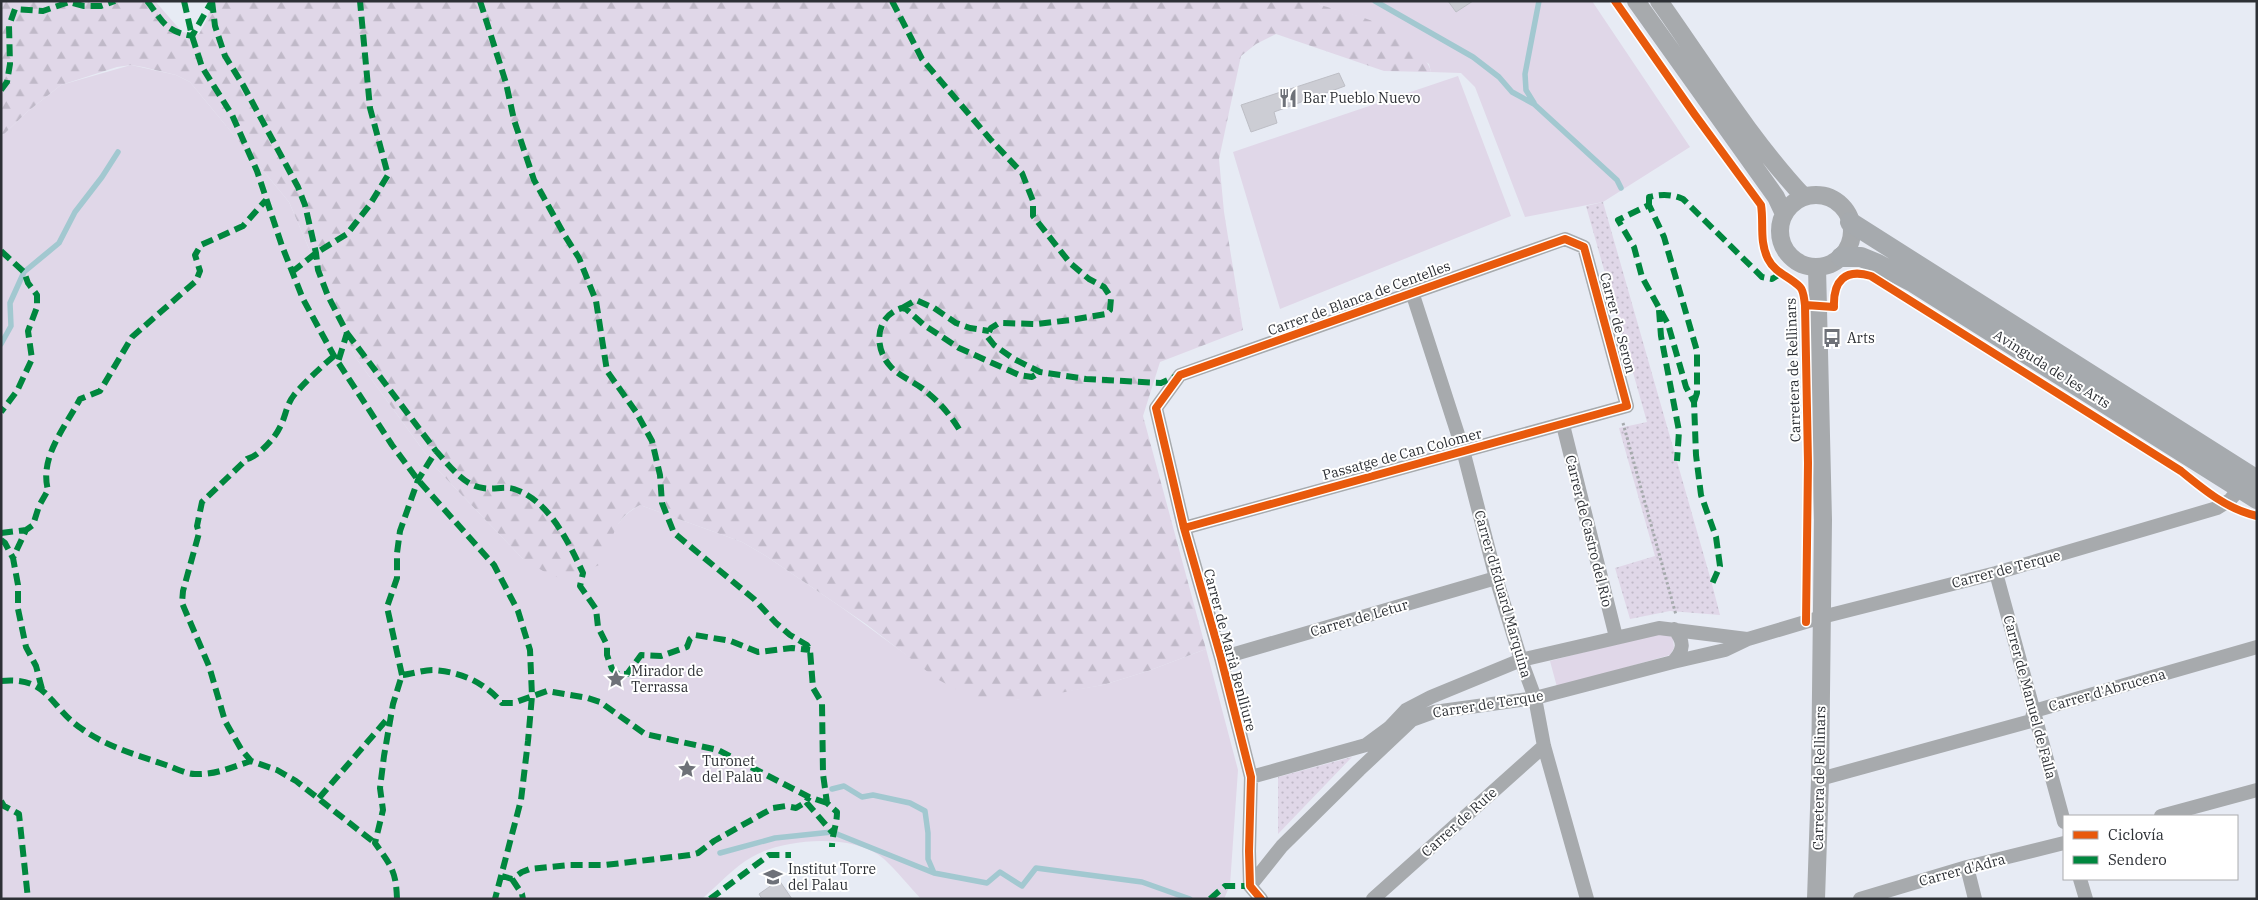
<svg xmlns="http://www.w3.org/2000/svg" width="2258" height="900" viewBox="0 0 2258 900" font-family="'IBM Plex Serif',serif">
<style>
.grass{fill:#e0d7e8}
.forest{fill:url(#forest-firs)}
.garden{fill:url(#garden-dots)}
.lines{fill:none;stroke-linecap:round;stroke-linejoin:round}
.stream{stroke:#a2c8d0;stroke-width:5.5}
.building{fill:#cccdd4;stroke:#bdbec5}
.path{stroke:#a6aaad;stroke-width:3;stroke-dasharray:2.5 2.5;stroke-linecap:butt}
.minor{stroke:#a7aaad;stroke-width:14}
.tertiary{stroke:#a7aaad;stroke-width:18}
.secondary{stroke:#a6aaae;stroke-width:20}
.quiet{stroke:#00873e;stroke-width:6;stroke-dasharray:12 6;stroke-linecap:butt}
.cycleway-casing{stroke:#fff;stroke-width:11}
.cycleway{stroke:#e8590c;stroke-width:8}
.labels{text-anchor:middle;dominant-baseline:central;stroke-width:4;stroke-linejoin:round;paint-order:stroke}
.poi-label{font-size:14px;fill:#2d3035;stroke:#fff;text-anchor:start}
.street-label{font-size:14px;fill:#2d3035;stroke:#fff}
</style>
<defs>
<pattern id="forest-firs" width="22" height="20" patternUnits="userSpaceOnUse" patternTransform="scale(1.25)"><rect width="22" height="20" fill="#e0d7e8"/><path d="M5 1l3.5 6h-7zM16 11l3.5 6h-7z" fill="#c0b9c8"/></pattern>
<pattern id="garden-dots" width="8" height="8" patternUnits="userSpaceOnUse" patternTransform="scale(1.25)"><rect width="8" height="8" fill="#e0d7e8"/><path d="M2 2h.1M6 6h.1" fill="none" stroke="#c0b9c8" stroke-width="1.8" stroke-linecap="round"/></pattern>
</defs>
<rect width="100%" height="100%" fill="#e7ebf4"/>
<path class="grass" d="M1317,1h131l8,11 17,-11h119l98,146 -87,55 -78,15 -50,-130 -14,-14 -30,-1 -2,-8 -72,-48 -37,-11z
M131,65l45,10 14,7 99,120 67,156 80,110 87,91 91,-28c7,-13 14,-19 26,-26l102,37 24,14 75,51 82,60 91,33 89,-15 45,-14 58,-22 32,121 -8,115 -6,14h-303c-12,-13 -24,-28 -37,-40 -30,-26 -99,-21 -132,-2 -18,10 -34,28 -50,42h-701v-762l26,-25 34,-27z
M1458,76l53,140 -231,93 -47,-157z
M1657,633l10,1 6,4 1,10 -4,7 -113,32 -7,-26z"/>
<path class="forest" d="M1,1h154l27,31 17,2 8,-15 5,-18h1105l3,4c35,10 71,17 97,45 6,8 12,13 14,22l-47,-1 -108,-37 -20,10 -15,12 -22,103 5,53 19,118 -83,32 -17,54 63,233 -58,22 -45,14 -76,14 -28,2 -25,-2 -37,-20 -71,-55 -100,-68 -24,-14 -102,-37c-28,14 -26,34 -38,59l-39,15 -15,-5 -25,-15 -87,-91 -80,-110 -67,-156 -99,-120 -14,-7 -33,-8 -12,-2 -14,2 -56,18 -34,27 -26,25z"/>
<path class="garden" d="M1603,202l109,382 8,31 -50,-4 -40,8 -15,-51 40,-12 -36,-128 28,-6 -61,-216z
M1352,757l-74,77v-57z"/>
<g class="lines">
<path class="stream" d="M1375,1l98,56 26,20 13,15 22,12 83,76 4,8
M1534,103l-8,-13 -1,-16 14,-73
M1,344l10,-18 -1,-23 14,-31 35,-29 16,-31 27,-35 16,-25
M832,789l12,-3 18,11 11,-2 37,8 15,8 3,22v26l6,14
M720,853l55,-15 57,-6 102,41 53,10 13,-11 22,14 14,-18 106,14 48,17"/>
</g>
<path class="building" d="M1448,1h25l-17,11z
M1339,73l6,13 -71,26 3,11 -26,9 -10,-27z
M779,880l13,19h-30l-3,-5z"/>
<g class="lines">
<path class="path" d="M1623,423l53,192"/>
<path class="minor" d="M1412,292l51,158 33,128 25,82 14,38 9,48 43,153
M1563,425l53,212
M1184,528l443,-122 -43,-159 -19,-8 -385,136 -24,33 28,120 37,130 30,119 -2,74 1,35 11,13
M1996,573l68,249
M1221,658l275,-80
M1673,662c11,-12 12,-20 1,-33
M1251,777l115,-32 23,-17 17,-18 25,-13 90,-37 138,-32 88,11
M1820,779l211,-58 3,-10 223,-64
M2161,816l96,-26
M1967,867l8,32
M2080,879l6,20
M1250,886l32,-40 77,-76 53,-50 22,-8 101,-14 138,-36 52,-12 23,-11 74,-22 174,-44 221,-65 13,-8 15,-18
M1373,899l171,-153
M1860,899l107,-32 97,-24"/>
<path class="tertiary" d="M1636,1l140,196 8,17
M1659,1c47,66 90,137 145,196
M1780 231a36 36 0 1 1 72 0a36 36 0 1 1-72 0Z
M1816,899l4,-120 3,-259 -6,-253"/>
<path class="secondary" d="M1850,222l407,258
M1841,257h20l17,7 36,19 343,216"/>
<path class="quiet" d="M147,1c16,20 17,30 45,35l20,-35
M184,1l8,35 10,31 30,48 25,56 25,75 21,53 31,57 58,89 26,35 76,85 24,46 12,39 2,46 -4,45 -7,59 -26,99
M212,1l3,25 10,30 18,29 55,102 7,18 11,48 2,17 10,26 19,37 -9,29
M480,1l26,82 8,37 20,60 31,56 14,22 17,43 11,70 29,41 16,29 8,34 2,28 12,30 80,66 22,24 14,12 17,10 3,5 3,38 9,15 1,71 4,29 10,9c0,13 -5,22 -5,35
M892,1l30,58 68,80 32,34 11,28v15l37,47 19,16 15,8 4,6 3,5 -1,12 -4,4 -35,6 -34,4 -38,-1 -8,5 -4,8 7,9 20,14 26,13 46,7 75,4 16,-7
M1,90l6,-8 3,-18 -1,-38 6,-17 28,2 26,-9 15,4h17l14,-5
M1649,205v-8c13,-3 22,-3 34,2l79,78 10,2 8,-5
M1,251l23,21 4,11 9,12v12l-9,24 4,28 -15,32 -16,21
M292,272l24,-19 31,-19 22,-28 19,-31 -18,-67 -10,-107
M902,308l14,-8 18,8 22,15 14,5 19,3
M1659,310l2,26 18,95 -2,30
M347,333l89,118
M334,356c-14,12 -28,25 -40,39 -8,10 -8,21 -14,32 -5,11 -21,29 -33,32l-45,43 -5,24 2,7 -16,58 -1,12 27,63 16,55 16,28 10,12 26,9 19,11 79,62
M1694,402l3,-9v-42l-33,-114 -15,-32 -31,15 16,27 8,30 26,47 18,63 8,15 2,53 5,40 15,42 4,29 -8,18
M959,429c-9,-14 -18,-25 -30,-35 -11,-11 -28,-16 -38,-27 -18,-19 -16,-51 11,-59l4,1 18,16 35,23 60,27 13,2 8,-5
M1,533l25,-3
M1,540l4,3 8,15
M402,675l-15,-68 10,-29v-25l3,-22 18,-51 18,-29c13,14 28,35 47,37 10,2 22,-2 31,1 35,11 55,54 69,84l-3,13 16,23 2,18 9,18v10l5,14 6,5h9l14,-19 20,1 26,-9 3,-8 5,-4 36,6 27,11 34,-4 18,2
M1,681c48,-5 48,26 81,48 25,18 55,26 84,36 9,3 20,9 29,9 20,1 38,-7 56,-13
M42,689l-6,-23 -10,-19 -8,-38v-24l-5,-27 13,-28 7,-5 6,-19 9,-16c-9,-33 18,-64 32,-91l20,-8 32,-54 64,-56 4,-10 -5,-16 6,-10 42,-19 23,-26
M319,798l70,-81
M1,801l3,5 15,8 9,85
M806,802l26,30
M502,876l10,3 10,-7 8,-3 40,-4h35l85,-10 8,-2 16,-12 59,-33 13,-2 10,2 10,-6 3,-5
M512,879l10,15 1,5
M397,899c-1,-29 -6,-33 -22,-56l8,-33 -3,-22 4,-32 9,-52 9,-29c10,-1 21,-5 31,-5 28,2 51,12 69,33h11l34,-12 41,7 12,4 45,32 73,16 91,47 18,6
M710,899l59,-44h22
M1210,899l15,-13h25"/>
<g class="cycleway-casing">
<path id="cycleway" d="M1615,1l80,114 66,90c3,18 -2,36 7,54 7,14 21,17 32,28 4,4 4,12 5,18l3,158 -2,159
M1805,305l29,2c-1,-26 11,-39 37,-31l310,195c23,19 46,38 76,45
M1184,528l443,-122 -43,-159 -19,-8 -385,136 -24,33 28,120 37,130 30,119 -2,74 1,35 11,13"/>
</g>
<use href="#cycleway" class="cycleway"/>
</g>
<defs>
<g id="restaurant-bare" transform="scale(1.5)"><path d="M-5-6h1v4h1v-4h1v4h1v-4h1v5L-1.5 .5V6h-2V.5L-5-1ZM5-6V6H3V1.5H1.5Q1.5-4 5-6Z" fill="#6e7178" stroke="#fff" stroke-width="2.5" paint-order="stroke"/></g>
<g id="bus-bare" transform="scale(1.5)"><path d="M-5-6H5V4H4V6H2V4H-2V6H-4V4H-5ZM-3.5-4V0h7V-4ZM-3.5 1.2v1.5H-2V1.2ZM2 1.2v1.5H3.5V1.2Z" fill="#6e7178" stroke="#fff" stroke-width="2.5" paint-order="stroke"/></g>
<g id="sight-bare" transform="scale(1.5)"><path d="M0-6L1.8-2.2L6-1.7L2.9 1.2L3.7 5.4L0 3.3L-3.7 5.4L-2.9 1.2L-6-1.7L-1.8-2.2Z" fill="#6e7178" stroke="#fff" stroke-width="2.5" paint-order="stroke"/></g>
<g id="school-bare" transform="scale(1.5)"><path d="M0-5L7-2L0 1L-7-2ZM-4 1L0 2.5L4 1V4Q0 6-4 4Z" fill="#6e7178" stroke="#fff" stroke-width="2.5" paint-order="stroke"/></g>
</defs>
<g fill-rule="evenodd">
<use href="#restaurant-bare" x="1288" y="98"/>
<use href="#bus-bare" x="1832" y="338"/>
<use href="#sight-bare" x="616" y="679"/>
<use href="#sight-bare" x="687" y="769"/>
<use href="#school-bare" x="773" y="877"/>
</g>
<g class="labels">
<g class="poi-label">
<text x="1303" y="98">Bar Pueblo Nuevo</text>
<text x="1847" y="338">Arts</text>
<text x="631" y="671">Mirador de<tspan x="631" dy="16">Terrassa</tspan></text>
<text x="702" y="761">Turonet<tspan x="702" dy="16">del Palau</tspan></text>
<text x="788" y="869">Institut Torre<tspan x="788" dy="16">del Palau</tspan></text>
</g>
<g class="street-label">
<text transform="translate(1359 298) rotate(-20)">Carrer de Blanca de Centelles</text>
<text transform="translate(1618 323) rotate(75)">Carrer de Seron</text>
<text transform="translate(2052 369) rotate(32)">Avinguda de les Arts</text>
<text transform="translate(1793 370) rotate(-92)">Carretera de Rellinars</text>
<text transform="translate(1402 454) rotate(-15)">Passatge de Can Colomer</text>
<text transform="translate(1589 531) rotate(76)">Carrer de Castro del Rio</text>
<text transform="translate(2006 569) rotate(-15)">Carrer de Terque</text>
<text transform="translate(1503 594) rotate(74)">Carrer d'Eduard Marquina</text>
<text transform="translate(1359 618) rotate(-16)">Carrer de Letur</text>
<text transform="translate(1230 650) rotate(75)">Carrer de Marià Benlliure</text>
<text transform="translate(2107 690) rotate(-16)">Carrer d'Abrucena</text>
<text transform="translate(2030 697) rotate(75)">Carrer de Manuel de Falla</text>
<text transform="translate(1488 704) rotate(-9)">Carrer de Terque</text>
<text transform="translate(1819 778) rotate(-89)">Carretera de Rellinars</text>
<text transform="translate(1459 822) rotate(-42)">Carrer de Rute</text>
<text transform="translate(1962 870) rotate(-15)">Carrer d'Adra</text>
</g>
</g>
<rect width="2258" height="900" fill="none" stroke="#2d3035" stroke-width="5"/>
<rect x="2063" y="815" width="175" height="65" fill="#ffffff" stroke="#abacae"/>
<rect x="2073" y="831" width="25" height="8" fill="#e8590c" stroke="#abacae"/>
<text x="2108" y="840" font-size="15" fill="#2d3035">Ciclovía</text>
<rect x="2073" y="856" width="25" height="8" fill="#00873e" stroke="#abacae"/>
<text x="2108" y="865" font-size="15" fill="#2d3035">Sendero</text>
</svg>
